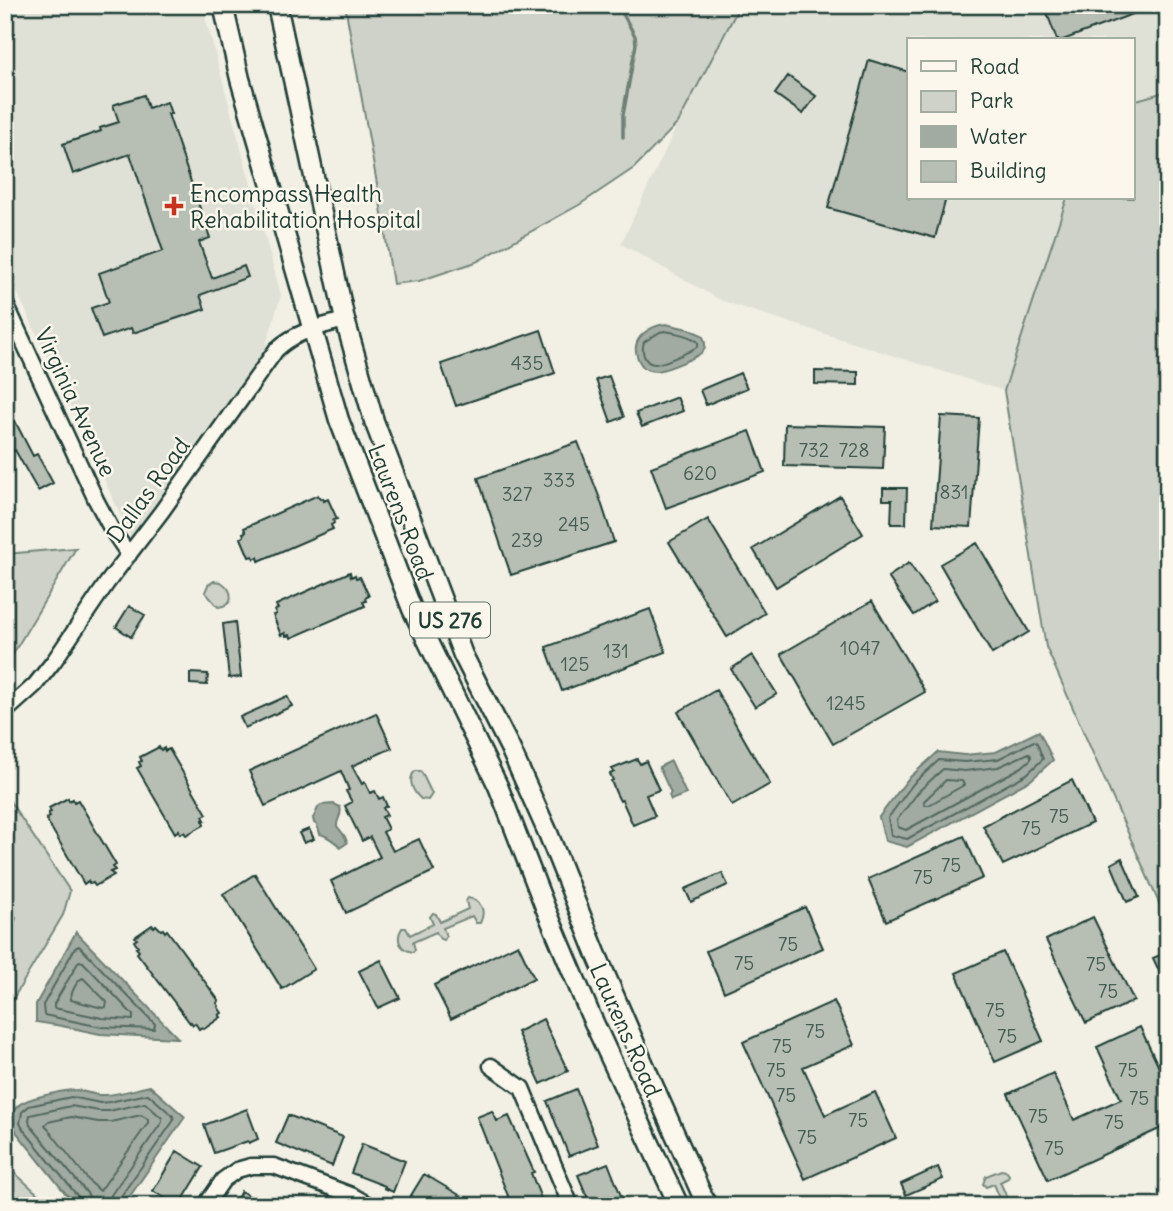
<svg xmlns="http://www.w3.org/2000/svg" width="1173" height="1211" viewBox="0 0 1173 1211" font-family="Delius,sans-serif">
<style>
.built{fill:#e0e1d6}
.green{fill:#cfd2c8;stroke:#77887e;stroke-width:2}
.water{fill:#a2aba1;stroke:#6e7f75;stroke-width:2}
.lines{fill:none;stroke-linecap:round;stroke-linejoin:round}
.shore{stroke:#536960;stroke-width:2}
.stream{stroke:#6e7f75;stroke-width:3.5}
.building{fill:#b7beb3;stroke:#1f3d34;stroke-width:2}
.minor-casing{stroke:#1f3d34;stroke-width:19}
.major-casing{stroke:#1f3d34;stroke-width:23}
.minor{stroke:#fbf7ec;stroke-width:14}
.major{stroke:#fbf7ec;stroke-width:18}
.poi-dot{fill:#c8321e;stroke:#fbf7ec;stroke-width:2.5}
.labels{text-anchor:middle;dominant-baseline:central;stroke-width:5;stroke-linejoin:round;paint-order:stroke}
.number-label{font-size:19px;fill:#455d54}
.shield{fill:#fbf7ec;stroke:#61756b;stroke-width:2}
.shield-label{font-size:21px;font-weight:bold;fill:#1f3d34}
.poi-label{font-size:23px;fill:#1f3d34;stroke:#fbf7ec;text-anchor:start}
.street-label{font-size:23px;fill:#1f3d34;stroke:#fbf7ec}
</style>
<rect width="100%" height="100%" fill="#f2f0e5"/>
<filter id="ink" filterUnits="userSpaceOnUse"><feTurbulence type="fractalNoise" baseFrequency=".0143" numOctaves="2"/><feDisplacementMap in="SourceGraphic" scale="14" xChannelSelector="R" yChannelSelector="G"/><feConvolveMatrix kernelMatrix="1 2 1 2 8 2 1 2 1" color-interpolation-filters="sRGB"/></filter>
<g filter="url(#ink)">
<path class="built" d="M5,5h197l79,290 -16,54 -132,193 -128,-276z
M740,5h428v86l-35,10v-61h-224v158h158l-63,193 -282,-90 -101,-57 57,-121z"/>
<path class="green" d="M345,5h395l-62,118 -44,45 -55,37 -103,57 -57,19 -26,3 -14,-89z
M1168,91v818l-5,3 -117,-265 -42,-256 63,-193h66v-97z
M76,548l-69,116 -2,2v-112z
M214,581l7,1c12,8 15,23 -3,25l-13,-15 3,-7z
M415,771h5l2,2 10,21 -4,6 -7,-1c-8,-7 -14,-19 -6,-28z
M5,794l65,97 -7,24 -56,94 -2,10v-76l11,-25 -11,-16z
M468,898c14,3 18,13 12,25h-4l-4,-7 -29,12 3,8 -2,4 -4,-1 -4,-7 -23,10 2,8 -2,2c-13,-2 -18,-13 -11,-24h4l4,7 23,-11 -3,-7 3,-4 3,1 4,8 28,-13 -2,-8z
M5,1164l46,42h-46z
M1001,1170l5,1 3,4 -1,3 -8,4 11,24h-8l-9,-22 -8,3 -3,-3 3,-8z"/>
<path class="water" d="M666,324l22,5 14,6c3,5 5,10 1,16 -4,6 -37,19 -46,20 -2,0 -8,-1 -11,-2 -5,-3 -7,-7 -9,-13 -6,-18 12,-30 29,-32z
M1039,731l14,29 -22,20 -124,67 -22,-6 -6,-24 29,-38 30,-27 26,3 32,-3z
M671,761l15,33 -15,6 -2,-5 2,-2 -12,-26z
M334,804l6,3c3,9 -4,12 -3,19 4,6 9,9 10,17l-6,4c-7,-5 -12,-11 -21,-13l-3,-9 -3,-2 -1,-5c3,-3 4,-12 8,-13 3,-1 9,0 13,-1z
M76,932l102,106 -78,-4 -38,-8 -26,-4v-18z
M150,1086l35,31 -62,89h-46l-7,-7 -53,-66c-13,-28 7,-33 29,-38 9,-2 19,-5 28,-5 11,1 21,6 32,5 15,-1 30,-6 44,-9z"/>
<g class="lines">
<path class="shore" d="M665,331c11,2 25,4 33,11v4c-6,5 -35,18 -43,18 -11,0 -14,-13 -11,-22l16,-10z
M1034,741l3,2 6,16 -16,15 -120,65 -16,-4 -3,-17 25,-34 26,-24 26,2 33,-3z
M1029,753l2,3v3l-9,8 -116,63 -8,-3 -1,-7 23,-30 23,-21 22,2 33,-4z
M946,780l16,1 2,4 -35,20h-4l-1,-4z
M79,946l76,78 -1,5 -53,-2 -57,-12 -1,-10 32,-57z
M79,961l4,1 50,53v5l-31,-2 -48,-10v-4z
M83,978l24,24 -1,5 -3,1 -32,-8c-1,-6 6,-20 12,-22z
M141,1115l7,4v4l-48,68 -11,-10 -44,-56 3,-3 23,-5 27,5h13z
M82,1206l-2,-7 -57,-70 -3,-6 2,-11 7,-6 42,-9 29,6 9,-1 39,-8 25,22 1,4 -55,79 -1,7
M90,1206v-7l-3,-6 -57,-68 -1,-5 1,-5 41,-9 28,5h10l36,-8 17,15v4l-51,73 -2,11"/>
<path class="stream" d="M618,5l17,31 1,8 -13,71v22
M5,1203l3,3"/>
</g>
<path class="building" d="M1044,5h110v1l-91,34h-6z
M869,60l40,12v126h37l-11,40 -107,-30z
M788,76l28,20 -13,18 -28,-20z
M144,95l4,13 19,-6 4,12h-3l42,124 -11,4 13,36 32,-12 4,11 -48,18 5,14 -72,24 -2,-5 -29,10 -11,-30 18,-6 -10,-29 64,-22 -33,-97 -57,20 -10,-30 38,-13 -1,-3 19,-6 -6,-17z
M541,330l14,43 -99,33 -15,-42z
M815,371l43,1v13l-43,-1z
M740,373l7,15 -41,17 -6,-15z
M609,376l15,41 -13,5 -15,-42z
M677,397l6,14 -41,16 -6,-14z
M5,402l28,54 4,-2 16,29 -15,8 -23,-41 -6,3 -4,-7z
M941,416l38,2 -8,109 -38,-2z
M785,424l100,3 -2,42 -99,-3z
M750,431l15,41 -99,36 -15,-41z
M578,442l22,57 14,43 -103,33 -33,-97z
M883,488h24l-1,36h-15l1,-24h-9z
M318,495l2,4 3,-1 1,3 4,-2 9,20 -4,1 1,3 -3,2 2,4 -74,32 -1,-4 -4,2 -1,-3 -4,1 -8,-19 3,-2 -1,-3 3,-1 -2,-4z
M840,496l23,38 -87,53 -23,-38z
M708,519l57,94 -38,24 -58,-95z
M977,543l52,89 -37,22 -52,-90z
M909,563l26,38 -21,14 -26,-38z
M350,572l1,5 4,-2 1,3 4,-1 9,19 -4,2 1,3 -3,1 2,4 -74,32 -1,-3 -4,1 -1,-3 -4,2 -8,-20 3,-1 -1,-4 3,-1 -2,-4z
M872,601l53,91 -92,52 -52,-90z
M129,606l16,9 -14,22 -15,-10z
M650,609l16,43 -104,39 -16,-44z
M235,622l6,55 -12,1 -6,-54z
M752,655l25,39 -22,13 -24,-38z
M190,673l18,1 -1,11 -17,-1z
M716,690l54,94 -38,22 -54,-94z
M287,696l5,10 -47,22 -5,-11z
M376,713l16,35 -40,18 10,18 3,-2 5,11 5,-2 4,8 4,-2 4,9 -4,2 4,7 -5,2 6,12 -5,3 10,19 26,-12 15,32 -88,42 -15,-32 49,-24 -10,-20 -8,4 -17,-35 7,-4 -6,-11 3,-1 -8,-19 -76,35 -16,-35z
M159,747l2,3 3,-2 1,3 4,-2 38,65 -4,2 2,4h-2l1,5 -18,10 -2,-3 -4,2 -1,-4 -4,3 -38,-65 4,-2 -2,-4 3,-1 -2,-4z
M637,759l3,5 6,-3 13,29 -13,5 9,21 -22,9 -11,-25 -2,1 -4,-8 -5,-12 2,-1 -3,-6 4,-2 -2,-3z
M1072,780l20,43 -89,42 -20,-39z
M68,798l1,3 4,-2 1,3 4,-2 38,65 -3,2 2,3 -5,2 4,3 -19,11 -2,-3 -3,1 -2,-3 -4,3 -38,-65 4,-2 -2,-4 3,-1 -2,-4z
M309,829l5,10 -10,4 -5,-10z
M964,836l19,42 -97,43 -18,-42z
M1122,858l17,39 -12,5 -16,-38z
M722,873l6,12 -37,17 -6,-13z
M255,874l59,95 -32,20 -59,-95z
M805,907l18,41 -99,44 -18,-41z
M1093,917l41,84 -48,22 -40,-83z
M152,925l2,2 2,-2 5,5 2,-1 2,3 2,-2 52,71 -2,2 2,3 -1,1 4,6 -3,2 2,2 -17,12 -2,-2 -3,2 -4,-6 -2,2 -2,-3 -1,1 -53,-70 2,-2 -3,-3 2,-1 -4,-6 3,-2 -2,-2z
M518,944l16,34 -83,41 -17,-34z
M1003,952l40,89 -48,21 -39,-89z
M1165,953l3,5v32l-15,-32z
M381,960l19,38 -22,10 -19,-37z
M834,1001l20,44 -51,22 22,48 50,-23 21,46 -91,41 -62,-137z
M543,1019l25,52 -27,13 -24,-52z
M1140,1027l28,60v38l-120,55 -40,-86 45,-21 21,47 47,-21 -24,-52z
M576,1089l22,56 -29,11 -22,-55z
M247,1109l11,30 -9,4 -1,-2 -34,12 -10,-28z
M492,1111l5,10 12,-5 25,56 -3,1 13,33h-32l-35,-89z
M288,1115l55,22 -11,29 -56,-23z
M362,1144l43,17 -12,31 -9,-4 1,-2 -34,-13z
M177,1151l26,16 -19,31 2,2 -4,6h-4l-25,-15z
M608,1163l17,43h-34l-13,-31z
M938,1167l5,12 -37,16 -5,-11z
M424,1174l37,22 -6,10h-41l-7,-4z
M241,1191l24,15h-32z"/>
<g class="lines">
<g class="minor-casing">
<path id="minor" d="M5,302l91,198 16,30 17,25
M5,712l30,-27 19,-24 53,-78 55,-72 114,-161c20,-19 43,-23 69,-30
M491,1066l31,22 49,118
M205,1206l18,-26 14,-10 14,-4h23l77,29 20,11"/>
</g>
<g class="major-casing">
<path id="major" d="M223,5l17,74 99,341 73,189 86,177 47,121 45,107 89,192
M277,5l68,315 29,101 89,234 47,93 38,85 48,120 46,107 65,146"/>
</g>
<use href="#minor" class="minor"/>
<use href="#major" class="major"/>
</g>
</g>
<path class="poi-dot" d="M170.5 195.5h7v7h7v7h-7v7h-7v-7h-7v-7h7z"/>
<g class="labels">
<g class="number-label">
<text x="527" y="363">435</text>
<text x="814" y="450">732</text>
<text x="854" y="450">728</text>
<text x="700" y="473">620</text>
<text x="559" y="480">333</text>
<text x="954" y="492">831</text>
<text x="517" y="494">327</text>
<text x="574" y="524">245</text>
<text x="527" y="540">239</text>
<text x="860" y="648">1047</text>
<text x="616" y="651">131</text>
<text x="575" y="664">125</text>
<text x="846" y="703">1245</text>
<text x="1059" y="816">75</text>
<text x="1031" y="828">75</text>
<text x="951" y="865">75</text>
<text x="923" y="877">75</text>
<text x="788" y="944">75</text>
<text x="744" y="963">75</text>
<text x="1096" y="964">75</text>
<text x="1108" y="991">75</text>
<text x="995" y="1010">75</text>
<text x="815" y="1031">75</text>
<text x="1007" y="1036">75</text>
<text x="782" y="1046">75</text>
<text x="776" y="1070">75</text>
<text x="1128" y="1070">75</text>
<text x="786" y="1095">75</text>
<text x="1139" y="1098">75</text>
<text x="1038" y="1116">75</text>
<text x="858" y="1120">75</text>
<text x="1114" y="1122">75</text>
<text x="807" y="1137">75</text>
<text x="1054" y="1148">75</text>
</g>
<rect class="shield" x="410" y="602.5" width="80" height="35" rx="5"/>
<g class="shield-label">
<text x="450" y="620">US 276</text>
</g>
<g class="poi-label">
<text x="190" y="193">Encompass Health<tspan x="190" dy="26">Rehabilitation Hospital</tspan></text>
</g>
<g class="street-label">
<text transform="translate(76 402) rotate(65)">Virginia Avenue</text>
<text transform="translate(148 490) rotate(-54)">Dallas Road</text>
<text transform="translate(401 512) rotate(69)">Laurens Road</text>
<text transform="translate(626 1030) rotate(66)">Laurens Road</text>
</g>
</g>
<rect width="1173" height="1211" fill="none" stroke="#fbf7ec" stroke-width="28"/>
<rect x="14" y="14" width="1145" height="1183" fill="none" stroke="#1f3d34" stroke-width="2.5" filter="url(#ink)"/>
<rect x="907" y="38" width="228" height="161" fill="#fbf7ec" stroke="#a3ada2" stroke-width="2"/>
<rect x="921" y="61" width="35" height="10" fill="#fbf7ec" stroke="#a3ada2" stroke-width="2"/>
<text x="970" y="74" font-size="21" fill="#1f3d34">Road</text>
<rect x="921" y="91" width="35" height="21" fill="#cfd2c8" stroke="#a3ada2" stroke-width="2"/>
<text x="970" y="108" font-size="21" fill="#1f3d34">Park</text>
<rect x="921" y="126" width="35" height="21" fill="#a2aba1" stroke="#a3ada2" stroke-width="2"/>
<text x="970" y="144" font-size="21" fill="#1f3d34">Water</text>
<rect x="921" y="161" width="35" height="21" fill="#b7beb3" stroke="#a3ada2" stroke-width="2"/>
<text x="970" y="178" font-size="21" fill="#1f3d34">Building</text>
</svg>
